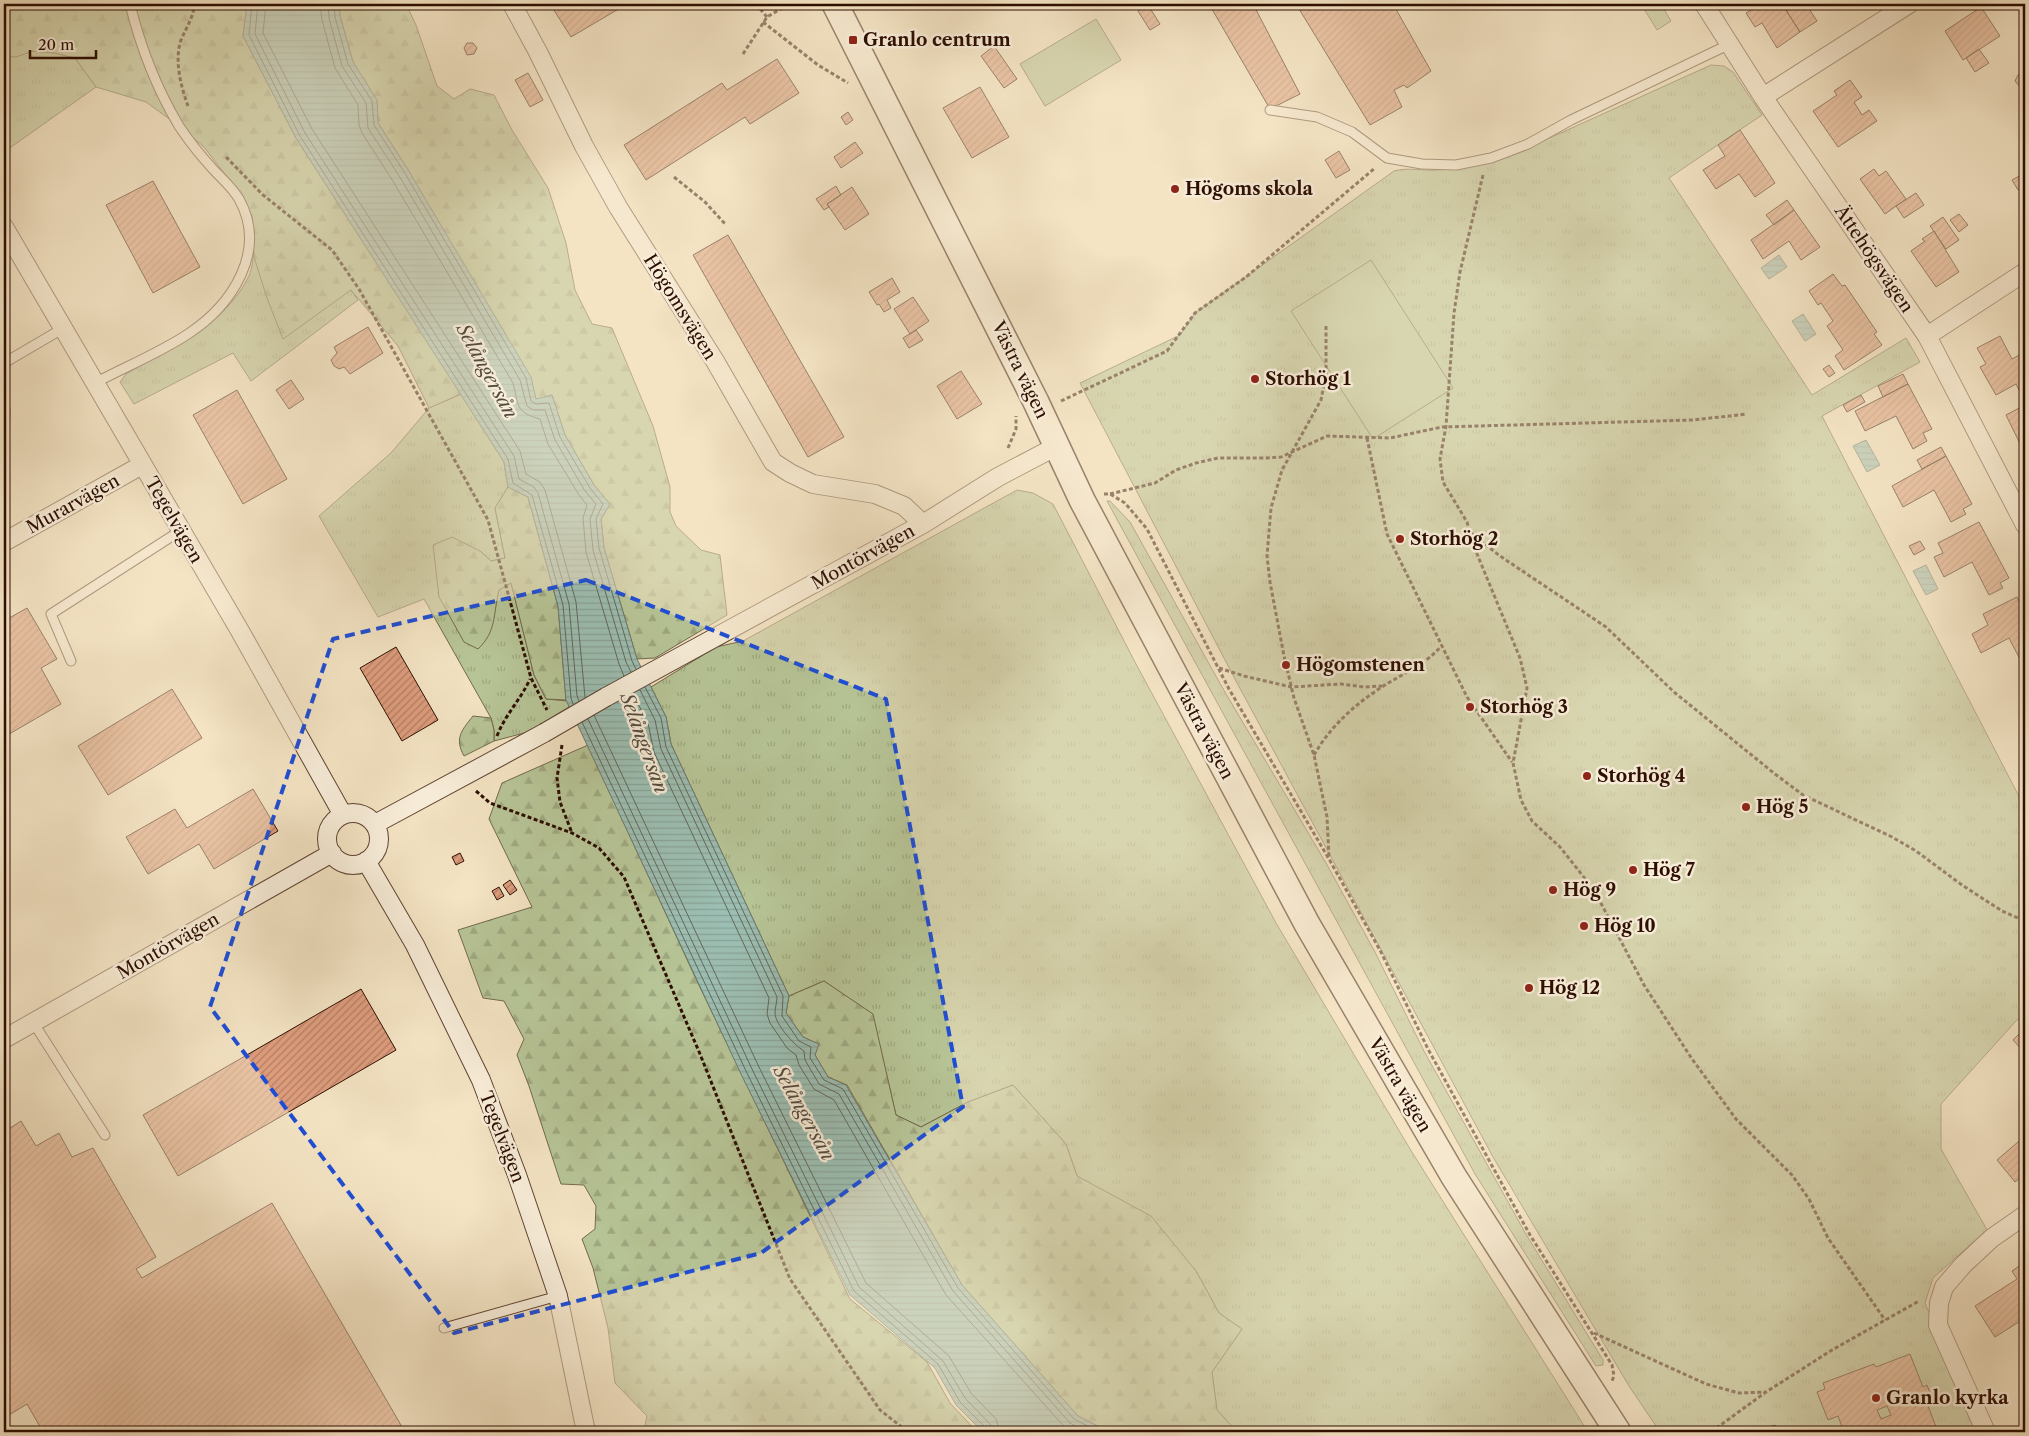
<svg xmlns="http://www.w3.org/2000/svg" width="2029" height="1436" viewBox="0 0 2029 1436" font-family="'Libre Caslon Text',serif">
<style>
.grass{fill:url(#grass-tufts);stroke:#72694c}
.forest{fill:url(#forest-firs);stroke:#72694c}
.pitch{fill:#b7c597;stroke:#72694c}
.water{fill:url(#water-rules);stroke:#6f786b}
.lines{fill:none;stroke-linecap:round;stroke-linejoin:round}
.shore{stroke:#64665a;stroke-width:1}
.building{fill:url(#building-hatch);stroke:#2c0d00;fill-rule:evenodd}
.lane-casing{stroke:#5e4331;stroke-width:11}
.street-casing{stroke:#5e4331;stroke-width:20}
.secondary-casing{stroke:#2c0d00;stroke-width:28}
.path{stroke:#2c0d00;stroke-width:3;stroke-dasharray:4 2.5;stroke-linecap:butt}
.lane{stroke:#f8edd9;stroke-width:9}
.street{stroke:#f8edd9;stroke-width:18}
.secondary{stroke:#f8edd9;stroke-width:25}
.street-bridge-casing{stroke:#5e4331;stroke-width:20;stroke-linecap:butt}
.street-bridge{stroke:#f8edd9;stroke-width:18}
.marked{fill:none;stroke:#1d4ed8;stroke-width:4;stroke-dasharray:10 6;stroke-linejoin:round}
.poi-dot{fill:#8f2418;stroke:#f8edd9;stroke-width:2}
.labels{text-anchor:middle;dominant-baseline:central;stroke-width:5;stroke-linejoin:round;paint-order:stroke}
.poi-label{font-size:18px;font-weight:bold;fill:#2c0d00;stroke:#f8edd9;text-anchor:start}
.street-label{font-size:18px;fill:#2c0d00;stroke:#f8edd9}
.water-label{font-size:19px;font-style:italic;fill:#534b3f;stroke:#f8edd9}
</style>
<defs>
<pattern id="grass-tufts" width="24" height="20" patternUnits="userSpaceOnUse" patternTransform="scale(1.25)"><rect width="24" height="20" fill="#b7c597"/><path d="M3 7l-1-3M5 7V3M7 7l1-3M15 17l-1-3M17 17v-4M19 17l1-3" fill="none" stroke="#9ea880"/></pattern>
<pattern id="forest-firs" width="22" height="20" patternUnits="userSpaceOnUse" patternTransform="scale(1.25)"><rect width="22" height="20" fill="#b7c597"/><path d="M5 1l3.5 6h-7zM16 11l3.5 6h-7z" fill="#9ea880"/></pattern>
<pattern id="water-rules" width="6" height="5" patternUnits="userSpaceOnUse" patternTransform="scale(1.25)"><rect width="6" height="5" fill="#9cbfb3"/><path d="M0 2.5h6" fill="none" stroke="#87a398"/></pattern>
<pattern id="building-hatch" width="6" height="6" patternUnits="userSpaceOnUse" patternTransform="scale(1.25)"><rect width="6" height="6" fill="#de9d7d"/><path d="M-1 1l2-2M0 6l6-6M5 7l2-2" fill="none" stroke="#b47e64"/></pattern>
</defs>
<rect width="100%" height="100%" fill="#f4e4c4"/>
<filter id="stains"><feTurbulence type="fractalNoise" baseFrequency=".004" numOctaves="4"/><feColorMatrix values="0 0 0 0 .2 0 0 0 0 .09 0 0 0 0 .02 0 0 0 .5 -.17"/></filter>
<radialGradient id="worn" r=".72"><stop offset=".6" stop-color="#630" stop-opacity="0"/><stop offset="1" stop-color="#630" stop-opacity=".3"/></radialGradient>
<path class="grass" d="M33,51l21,2 21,5 21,29 -92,65v-96h12z
M1711,65l13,1 9,6 29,43 -93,63 143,217 94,-57 14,24 -98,54 203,392v206l-9,7 -75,83v45l46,81 -54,48 -8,25 54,129h-319l-31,-46 -136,-229 -257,-476 -156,-298 100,-48 15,-22 199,-142c14,-4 27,0 42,-1 27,-1 51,-6 76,-15z
M254,245l97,45 7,10 -107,81 -18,-28 -99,51 -14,-22 6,-8c45,-26 99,-49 123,-98 4,-9 4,-21 5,-31z
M461,394l43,68 4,25 -13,21 10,50 -14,3 -11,-10 15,56 4,-17 12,-8 23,93 12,24 22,2 1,6 -41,25 -34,9v-11l-3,-12 -67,-119 -46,18 -59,-101 72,-63 38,-45z
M1017,490l16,3 20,11 83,160 140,259 134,226 178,283h-351l-20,-22 -5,-38 30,-43 -23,-16 -23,-42 -119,-95 -11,-32 -53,-59 -45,17 -47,25 -25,-12 -24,-101 -48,-33 -35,15 -118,-252 -5,-27 -15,-30 65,-40 27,-6z
M1107,501h3l20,21 92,165 104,176 49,89 49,99 103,185 76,124v5l-7,1 -121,-192z"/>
<path class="forest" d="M4,4h243l-4,32 53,102 165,256 -32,14 -31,-62 -47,-56 -68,49 -16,-41 -13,-41 -2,-41 -10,-20 -39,-50 -24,-20 -33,-24 -50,-15 -21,-29 -21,-5 -21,-2 -17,6 -12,-1z
M339,4h67l10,21 21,61 17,13 16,-10 24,6 18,35 36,58 18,55 9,47 17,34 20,4 41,98 17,61v25l6,14 25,24 19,5 7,60 -72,43 -18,1 -33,-111 -3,-29 9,-15 -16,-19 -29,-50 -13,-40 -16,5 -5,-21 -124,-211 -29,-45 -1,-21 -24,-40 -13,-46z
M508,487l20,10 30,109 8,94 -20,-1 -12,-24 -23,-92 -12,7c-6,24 -2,41 -21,59l-14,-7 -25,-45 -6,-52 19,-8 28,14 11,10 14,-3 -10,-50z
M473,716l18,2 3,12v11l-30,15c-10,-18 -2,-26 9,-40z
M588,745l108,234 154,320 77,63 23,41 27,29h-329l-3,-7 2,-9 -32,-33 -7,-55 -15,-60 -11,-29 13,-10 1,-23 -12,-21 -23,-1 -32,-98 -12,-31 7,-16 -20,-38 -21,-3 -25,-68 74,-23 -43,-88 13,-36z
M824,981l49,33 23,101 25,12 47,-25 45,-17 53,59 11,32 74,40 45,55 23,42 23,16 -30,43 5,38 20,22h-128l-31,-16 -116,-131 -115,-200 -19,-8 -13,-22 3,-11 -15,-7 -17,-24 3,-17z"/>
<path class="pitch" d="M1641,4h20l10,17 -14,9z
M1096,19l25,41 -76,46 -25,-42z
M1371,260l82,128 -80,51 -82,-128z"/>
<path class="water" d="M247,4h92l1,12 13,46 24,38 1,23 29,45 124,209 5,22 16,-4 13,40 29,50 16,19 -9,15 3,29 33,111 29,58 5,27 118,252 -3,17 17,24 16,7 -4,11 13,22 18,8 116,200 116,131 31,16h-126l-27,-27 -21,-37 -85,-73 -109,-221 -175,-374 -8,-94 -30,-109 -20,-10 -4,-25 -208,-324 -53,-102z
M1779,255l8,12 -18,12 -8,-11z
M1803,314l13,20 -11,7 -13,-20z
M1866,440l14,25 -13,7 -14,-26z
M1926,565l12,24 -12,6 -13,-24z"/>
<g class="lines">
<path class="shore" d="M252,4l-3,31 51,101 208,323 5,24 19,12 31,110 8,93 2,6
M258,4l-3,30 50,99 209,323 5,23 15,8 4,6 31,111 8,92 2,5
M266,4l-3,29 49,96 208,322 6,23 14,8 5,8 31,112 9,95
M320,4l2,16 13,48 23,37 1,20 3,8 29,45 122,205c6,23 2,29 27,36l8,25 31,51 8,10 -4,13 3,34 33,112 5,12
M328,4l1,14 13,48 24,37 2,25 30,46 122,206 7,26 6,4h12l10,30 30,51 11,13 -6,15 3,31 33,112 5,10
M334,4l1,13 13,47 24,37 2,24 29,45 123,208 5,23 5,3 13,-1 11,34 30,51 13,16 -7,15 3,29 33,113 4,8
M645,687l16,31 5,29 117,249 -1,20 17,25 12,6 -1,11 14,22 19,9 115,199 116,131 25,13
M640,690l15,30 6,29 116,248c0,5 -2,11 -2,16 0,11 19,32 29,38l1,9 14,24 20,10 114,197 117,132 15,9
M633,694l15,29 6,29 115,246 -2,16 3,9 17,25 9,7 3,10 15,24 20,11 112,195 123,137
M594,715l164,350 108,218 83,73 22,37 25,26 4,13
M588,719l164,350 107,218 84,74 22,37 25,26 3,8
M582,722l164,349 108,220 84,73 22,38 25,25 1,5"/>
</g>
<path class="building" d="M550,4h77l-56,33z
M1209,4h44l47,90 -30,15z
M1296,4h52l3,6 8,-3 -1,-3h35l38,67 -24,17 -3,-3 -10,5 8,17 -32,18z
M1761,4h21l18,28 -23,16 -15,-25 -7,4 -9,-14z
M1790,4h16l11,17 -17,11 -14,-22 5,-4z
M1148,5l12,19 -10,6 -12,-19z
M1981,7l19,29 -37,24 -18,-29z
M467,43h6l4,5 -3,6 -7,1 -3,-7z
M994,46l23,33 -13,9 -23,-32z
M1979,49l10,14 -14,9 -9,-14z
M777,59l22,34 -49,31 -5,-7 -99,63 -22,-35 98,-62 5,7z
M528,73l15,27 -13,7 -15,-27z
M2025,74v12l-5,1 -5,-6 3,-6z
M1850,80l12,17 -8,5 8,13 7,-5 8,11 -39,26 -25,-36 24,-16 -3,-4z
M980,87l29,50 -37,21 -29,-50z
M848,112l5,8 -7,5 -5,-8z
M1740,130l35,53 -20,14 -16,-23 -23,15 -13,-19 22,-14 -7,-11z
M855,142l8,11 -22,15 -7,-11z
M1339,151l11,19 -14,8 -11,-18z
M1874,169l5,7 7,-5 20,28 -21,15 -25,-35z
M2023,174l2,11 -7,5 -6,-10z
M153,181l47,86 -47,26 -47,-88z
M836,186l5,9 -14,9 2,3 -5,3 -8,-11z
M852,187l17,27 -24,16 -18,-26z
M1916,193l8,12 -20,13 -8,-12z
M1787,200l7,10 -20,15 -8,-10z
M1794,210l26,37 -19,13 -12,-19 -26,18 -12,-19z
M1959,214l9,11 -9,7 -9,-12z
M1943,217l16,23 -13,9 -16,-23z
M1934,231l25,41 -23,15 -25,-36 14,-10 -3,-2z
M728,235l116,202 -36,20 -115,-202z
M1833,274l9,12 3,-1 32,47 -3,2 8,11 -38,25 -9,-14 8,-6 -16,-24 6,-5 -12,-18 -3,2 -9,-14z
M892,278l8,14 -13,8 4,8 -7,4 -5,-8 -2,1 -8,-13z
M913,297l16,24 -19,13 -16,-25z
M368,327l15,26 -33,21 -6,-7 -5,2 -5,-3 -3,-6 6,-7 -3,-6z
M916,330l7,10 -14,8 -6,-10z
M2000,336l12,23 13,-7v38l-5,2 -4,-8 -20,11 -16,-28 6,-3 -9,-16z
M1829,365l6,8 -6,4 -6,-8z
M961,371l21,33 -25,15 -20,-33z
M1903,374l5,10 -25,13 -5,-11z
M291,380l13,19 -15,10 -13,-19z
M1908,384l24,45 -9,4 4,8 -14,8 -17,-33 -31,15 -10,-20z
M237,390l50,89 -44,25 -50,-89z
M1861,395l4,7 -18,10 -4,-7z
M2025,405v49l-19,-39z
M1941,447l5,9 -24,13 -5,-9z
M1946,456l26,48 -9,5 3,5 -15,8 -17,-32 -31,17 -11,-21z
M1979,522l30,56 -9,5 3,5 -14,7 -17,-33 -28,15 -10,-20 9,-4 -5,-10z
M1920,541l5,8 -11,6 -5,-9z
M2017,597l8,16v56l-16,-31 -28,15 -9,-19 16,-9 -5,-11z
M27,608l30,51 -16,9 20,36 -57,33v-116z
M396,647l42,73 -36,21 -42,-73z
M172,689l30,49 -94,57 -30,-49z
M253,789l25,42 -64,38 -15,-25 -51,30 -22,-37 49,-28 12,19z
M460,853l4,8 -8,4 -4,-8z
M510,880l7,10 -7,5 -7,-10z
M499,887l5,9 -7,4 -5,-9z
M361,989l35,61 -218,126 -35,-61z
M2022,1031l3,3v13l-3,3 -9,-10z
M21,1121l15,25 23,-13 13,24 21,-9 63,109 -20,12 6,9 130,-75 133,229h-362l-16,-28 -23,14v-286z
M2025,1136v38l-10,8 -18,-22z
M2025,1262v56l-30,19 -20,-31 42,-27 -5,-8z
M1910,1354l13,33 4,-2 7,19 -6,2 10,26h-94l-6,-16 -10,4 -11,-28 8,-3 -2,-6 51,-19 2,3zM1887,1406l4,9 -10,4 -4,-9z
M1775,1425l3,7h-12l-1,-4z"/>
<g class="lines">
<g class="lane-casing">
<path id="lane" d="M1270,110l47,7 35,15 35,26 35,6 34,1 35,-7 37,-14 43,-24 159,-76
M4,363l58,-34
M95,383c30,-16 66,-31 93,-49 44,-29 80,-83 51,-135 -7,-12 -18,-21 -27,-31 -12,-13 -23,-27 -33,-42 -22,-37 -39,-81 -49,-122
M4,396l1,17 -1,19
M71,661l-20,-47 129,-83
M33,1022l72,113
M444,1328l114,-32"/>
</g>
<g class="street-casing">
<path id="street" d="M512,4l26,48 46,94 34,61 97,154 58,101 17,11 23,11 62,10 29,12 19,18
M1704,4l59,93 164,239 98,189
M1763,97l146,-93
M4,227l236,404 103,184
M1927,336l98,-64
M4,542l138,-77
M606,697l317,-173 75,-47 59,-31
M327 839a26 26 0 1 1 52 0a26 26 0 1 1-52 0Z
M375,824l169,-91
M366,861l49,84 66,135 36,95 41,121 28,136
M4,1039l328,-186
M1986,1432l-48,-107 1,-22 5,-16 19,-22 29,-27 33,-23"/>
</g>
<g class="secondary-casing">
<path id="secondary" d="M835,4l201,398 46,98 225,424 147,253 164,255"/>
</g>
<path class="path" d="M756,4l11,13
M763,22l55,43 30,18
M743,54l24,-37 22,-13
M188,106c-7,-19 -14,-46 -7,-66 6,-14 11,-20 14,-36
M226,157l37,38 69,55 27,39 129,231 43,158 16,32
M1483,175l-23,97 -6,41 -8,113 -6,33 3,23 24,40 8,27 45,109 7,30 -14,75 8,37 11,21 28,26 34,43 50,95 48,74 44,60 56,56 17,24 19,39 57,82
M674,177l31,25 21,23
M1326,326v48l-5,26 -39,70 -11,38 -4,48 3,26 14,74 10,42 20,57 13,62 2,40
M1061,401l106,-50 28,-38 51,-36 129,-109
M1367,438l20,96 80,163 45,65
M1008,448l8,-19v-13
M1104,494h6l15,9 22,26 82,160 100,170 52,93 47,97 102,186 82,130 2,11 -2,5
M1110,494l45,-11 21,-13 20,-7 22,-5h49l14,-1 46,-21 63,2 52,-11 251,-7 54,-6
M1470,532l30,24 106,71 68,65 101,82 28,21 89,42 24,14 46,34 40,26 23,10
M1219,668l25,8 47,11 50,-3 23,3 18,-1
M497,736c8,-21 24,-37 33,-57
M562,745l-5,33 3,24 12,31
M1314,755c16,-28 41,-51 68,-68 21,-14 44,-22 60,-42
M476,791l14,12 82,30 27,15 25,29 76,177 90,225 90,131 28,22
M1594,1333l112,51 33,9 26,-1
M1711,1432l55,-40 66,-42 87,-49"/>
<use href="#lane" class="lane"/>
<use href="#street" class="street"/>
<use href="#secondary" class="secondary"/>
<g class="street-bridge-casing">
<path id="street-bridge" d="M544,733l62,-36"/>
</g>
<use href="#street-bridge" class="street-bridge"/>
</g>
<path d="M0 0H2029V1436H0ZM586,580l300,119 77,408 -202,146 -307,80 -244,-326 123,-368z" fill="#f4e4c4" fill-opacity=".55" fill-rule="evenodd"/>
<path class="marked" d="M586,580l300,119 77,408 -202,146 -307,80 -244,-326 123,-368z"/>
<g class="poi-dot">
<rect x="848" y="35" width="10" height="10" rx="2.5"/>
<circle cx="1175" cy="189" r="5"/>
<circle cx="1255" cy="379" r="5"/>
<circle cx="1400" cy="539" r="5"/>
<circle cx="1286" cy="665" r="5"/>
<circle cx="1470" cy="707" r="5"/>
<circle cx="1587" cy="776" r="5"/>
<circle cx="1746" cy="807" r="5"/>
<circle cx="1633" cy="870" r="5"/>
<circle cx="1553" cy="890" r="5"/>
<circle cx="1584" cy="926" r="5"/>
<circle cx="1529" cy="988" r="5"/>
<circle cx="1876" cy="1398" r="5"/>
</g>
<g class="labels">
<g class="poi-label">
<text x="863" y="40">Granlo centrum</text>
<text x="1185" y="189">Högoms skola</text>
<text x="1265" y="379">Storhög 1</text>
<text x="1410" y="539">Storhög 2</text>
<text x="1296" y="665">Högomstenen</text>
<text x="1480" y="707">Storhög 3</text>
<text x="1597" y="776">Storhög 4</text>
<text x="1756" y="807">Hög 5</text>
<text x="1643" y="870">Hög 7</text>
<text x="1563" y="890">Hög 9</text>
<text x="1594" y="926">Hög 10</text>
<text x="1539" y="988">Hög 12</text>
<text x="1886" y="1398">Granlo kyrka</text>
</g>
<g class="street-label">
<text transform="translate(1874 259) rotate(56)">Ättehögsvägen</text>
<text transform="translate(680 307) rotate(58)">Högomsvägen</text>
<text transform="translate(1020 370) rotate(64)">Västra vägen</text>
<text transform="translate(73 504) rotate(-29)">Murarvägen</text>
<text transform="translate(174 520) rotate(60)">Tegelvägen</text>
<text transform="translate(863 557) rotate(-29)">Montörvägen</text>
<text transform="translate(1204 731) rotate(62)">Västra vägen</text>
<text transform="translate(168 946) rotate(-30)">Montörvägen</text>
<text transform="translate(1400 1085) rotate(60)">Västra vägen</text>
<text transform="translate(502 1137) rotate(69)">Tegelvägen</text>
</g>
<g class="water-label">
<text transform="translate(487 371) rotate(61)">Selångersån</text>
<text transform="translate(644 743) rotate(70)">Selångersån</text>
<text transform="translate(804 1113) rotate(61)">Selångersån</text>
</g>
</g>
<rect width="2029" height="1436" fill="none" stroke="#f4e4c4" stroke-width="20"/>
<rect x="5" y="5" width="2019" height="1426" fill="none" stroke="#2c0d00" stroke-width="2.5"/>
<rect x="10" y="10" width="2009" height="1416" fill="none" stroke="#2c0d00"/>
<path d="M30 50v8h66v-8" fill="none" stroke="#2c0d00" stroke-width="2.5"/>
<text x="38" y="50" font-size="15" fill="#2c0d00" stroke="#f8edd9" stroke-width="4" paint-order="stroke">20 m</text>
<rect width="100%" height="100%" filter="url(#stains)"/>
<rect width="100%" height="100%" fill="url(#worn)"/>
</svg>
